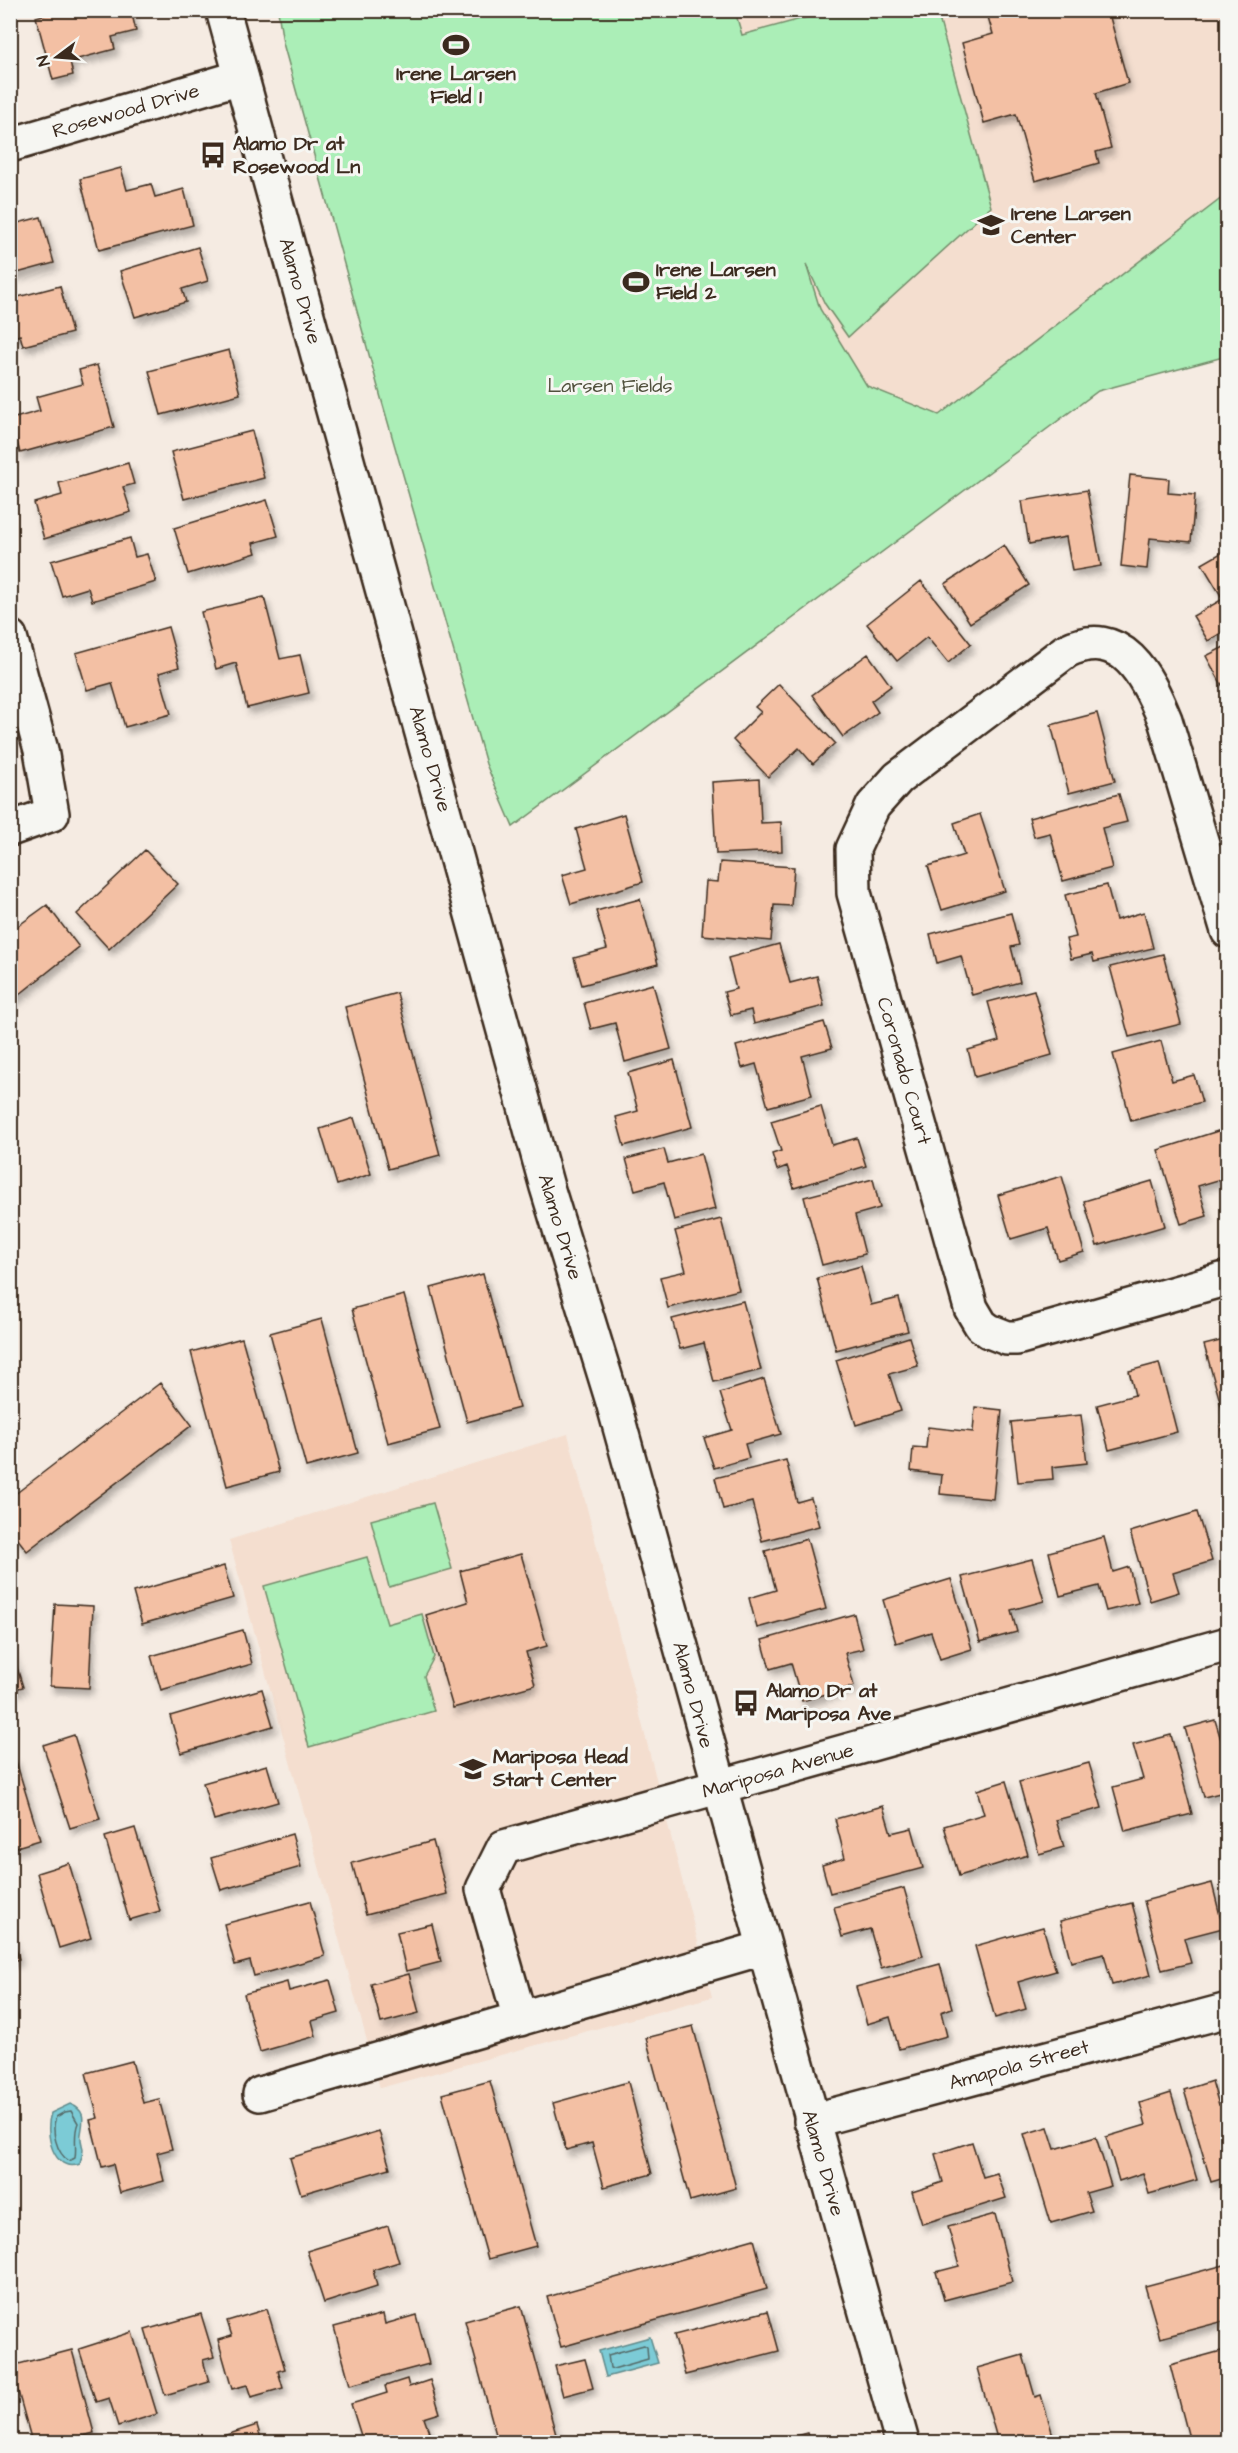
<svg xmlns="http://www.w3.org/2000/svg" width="1238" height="2453" viewBox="0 0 1238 2453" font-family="'Architects Daughter',sans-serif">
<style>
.built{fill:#f4decf}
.green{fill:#abeeb7;stroke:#738c6a;stroke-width:1.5}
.water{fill:#7bcbd6;stroke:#618b8c;stroke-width:1.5}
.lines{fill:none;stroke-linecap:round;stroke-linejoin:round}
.shore{stroke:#556a68;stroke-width:1.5}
.building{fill:#f3c0a4;stroke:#3b2a1e;stroke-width:1.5;filter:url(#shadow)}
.minor-casing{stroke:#3b2a1e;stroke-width:38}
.major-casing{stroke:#3b2a1e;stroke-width:38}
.minor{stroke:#f6f6f2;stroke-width:33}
.major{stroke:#f6f6f2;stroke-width:33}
.labels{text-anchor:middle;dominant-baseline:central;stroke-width:6;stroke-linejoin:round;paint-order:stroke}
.poi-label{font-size:20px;font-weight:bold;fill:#3b2a1e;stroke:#f6f6f2;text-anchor:start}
.street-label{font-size:20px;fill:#3b2a1e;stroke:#f6f6f2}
.park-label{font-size:20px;fill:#51513d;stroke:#f6f6f2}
</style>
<defs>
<filter id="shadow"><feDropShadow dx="3.5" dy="6" stdDeviation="3" flood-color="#0004"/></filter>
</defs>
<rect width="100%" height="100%" fill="#f5ebe2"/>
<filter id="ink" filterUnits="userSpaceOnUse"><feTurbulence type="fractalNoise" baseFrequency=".0167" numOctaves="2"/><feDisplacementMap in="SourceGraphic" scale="12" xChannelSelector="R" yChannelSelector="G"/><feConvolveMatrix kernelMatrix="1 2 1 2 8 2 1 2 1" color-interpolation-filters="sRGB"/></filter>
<g filter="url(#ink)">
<path class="built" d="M735,11h492v183l-288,221 -72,-29 -47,-77 -17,-53z
M568,1434l144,563 -332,91 -151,-548z"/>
<path class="green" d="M278,11h457l7,24 88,-24h107l54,196 -143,130 -23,-33 -19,-40 14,45 47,77 72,29 288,-221v162l-129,35 -585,436 -27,-63 -105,-366 -98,-355z
M433,1503l19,66 -63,18 -18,-67z
M367,1557l20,67 35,-10 12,43 -10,19 10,35 -125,36 -45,-161z"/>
<path class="water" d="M70,2104c17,7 13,16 11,30 -1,5 1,10 2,15 0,5 -2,10 -3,15 -27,10 -36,-31 -29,-51z
M650,2337l8,26 -52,14 -7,-26z"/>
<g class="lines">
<path class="shore" d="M71,2111l7,12c-5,12 -1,23 -3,35l-6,3c-13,-8 -18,-31 -13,-44l9,-5z
M644,2345l3,2 1,12 -35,10 -3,-1 -2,-13z"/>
</g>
<path class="building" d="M62,10h69l5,21 -24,6 3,12 -45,12 3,14 -20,5 -17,-63z
M986,10h122l20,73 -32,10 15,55 -15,4 3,11 -64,18 -19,-67 -32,9 -22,-80 31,-9z
M121,168l6,22 24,-6 4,13 29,-8 9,36 -94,25 -19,-71z
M41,217l13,46 -44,12v-50z
M198,247l10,34 -26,8 4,13 -51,15 -15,-46z
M60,286l12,47 -49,13 -3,-11 -10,3v-39z
M229,350l11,44 -79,21 -12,-44z
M97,365l17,62 -94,26 -9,-34 29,-8 -4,-14 47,-13 -4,-14z
M252,431l12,47 -80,21 -13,-47z
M128,463l6,21 -11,3 8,25 -87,27 -10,-36 28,-8 -3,-12z
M1130,475l39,4 -1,14 27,2 -4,47 -41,-4 -3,31 -26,-3z
M1087,490l14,76 -29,5 -6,-34 -37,7 -7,-43z
M267,500l11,36 -25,7 3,10 -68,21 -14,-46z
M130,538l5,19 12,-3 9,28 -64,19 -4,-13 -26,8 -11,-35z
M1004,545l25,40 -59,38 -25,-39z
M1228,549v80l-20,12 -15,-25 30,-17 -21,-35z
M921,581l50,63 -23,19 -21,-26 -30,24 -30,-37z
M264,597l16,62 20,-4 9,38 -62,15 -11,-45 -20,6 -15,-57z
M168,627l11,40 -20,6 12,41 -46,13 -13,-44 -25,7 -11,-37z
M1228,645v37l-6,3 -16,-29z
M868,654l23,32 -20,15 7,11 -35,25 -31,-42z
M779,684l56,59 -22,21 -14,-16 -31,29 -35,-37 28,-28 -6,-5z
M1097,713l18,68 -46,12 -18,-68z
M759,779l2,44 20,-1 1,29 -66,3 -4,-72z
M1119,794l8,28 -25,6 10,40 -49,13 -13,-48 -16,4 -5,-19z
M624,814l19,68 -72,22 -9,-29 25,-7 -11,-39z
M980,814l25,77 -63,19 -14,-44 36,-11 -10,-32z
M145,850l33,34 -69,65 -32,-35z
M720,862l74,5 -3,39 -17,-1 -3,36 -69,-6 4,-54 12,1z
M1107,885l9,35 28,-8 9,36 -59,14 -2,-8 -21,5 -5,-20 10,-2 -11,-42z
M640,899l18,65 -76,21 -8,-27 33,-9 -11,-38z
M47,905l32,42 -69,55v-79l5,5z
M1011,913l8,32 -8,2 9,35 -48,13 -11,-39 -24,7 -7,-29z
M779,944l11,39 27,-7 7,30 -70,18 -3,-14 -20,5 -7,-23 12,-3 -8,-31z
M1163,954l18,70 -52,13 -19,-70z
M653,984l18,65 -46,13 -10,-39 -24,6 -7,-26z
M1034,990l18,65 -77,22 -7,-27 31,-9 -11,-39z
M397,993l43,162 -52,14 -43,-162z
M824,1022l8,26 -30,8 10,39 -44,12 -12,-43 -14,4 -6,-22z
M1161,1041l11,40 22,-6 8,27 -71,19 -18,-67z
M674,1060l18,67 -68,19 -8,-29 22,-6 -10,-38z
M821,1106l11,39 25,-7 9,28 -72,22 -7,-22 -10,4 -5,-16 9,-3 -10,-30z
M354,1118l17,56 -34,11 -17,-56z
M1221,1130l7,22v25l-30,9 9,30 -26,8 -23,-74z
M664,1149l4,14 33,-9 14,55 -41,11 -10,-38 -29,8 -9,-31z
M1062,1176l22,76 -26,8 -10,-32 -37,11 -13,-44z
M873,1179l7,29 -25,7 10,39 -43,11 -18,-68z
M1152,1181l13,45 -68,20 -13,-45z
M721,1219l18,71 -71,18 -8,-31 26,-6 -11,-40z
M861,1266l10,39 28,-7 9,33 -72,19 -19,-72z
M483,1274l36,134 -52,14 -36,-134z
M404,1295l36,134 -52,14 -36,-134z
M743,1301l18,69 -47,12 -10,-39 -24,6 -8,-30z
M322,1319l36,134 -52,14 -36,-134z
M909,1337l9,29 -29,8 12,37 -45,14 -20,-65z
M242,1338l37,134 -52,14 -36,-134z
M1228,1339v72l-5,1 -19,-67z
M1159,1363l18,69 -68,18 -12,-45 38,-10 -6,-24z
M764,1379l17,55 -36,10 4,14 -35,10 -10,-30 28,-8 -12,-37z
M160,1383l32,42 -165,126 -17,-22v-31z
M975,1407l27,3 -9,89 -53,-5 2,-19 -31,-4 2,-24 13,1 2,-21 45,5z
M1081,1415l6,48 -35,4 1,12 -35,3 -7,-60z
M1228,1424v30l-8,-28z
M786,1460l11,42 14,-4 8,28 -57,15 -10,-39 -29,7 -8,-31z
M1197,1512l15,49 -39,12 6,19 -29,9 -20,-69z
M1104,1537l9,35 16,-5 9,36 -32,8 -7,-25 -39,10 -11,-44z
M807,1539l19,70 -69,19 -8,-30 27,-8 -11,-39z
M521,1554l26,92 -21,6 9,33 -82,23 -27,-93 42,-13 -8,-31z
M1032,1559l12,42 -33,9 6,22 -37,10 -18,-65z
M224,1566l9,32 -91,26 -9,-32z
M951,1579l21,70 -32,10 -9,-27 -35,11 -13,-43z
M55,1604l38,2 -4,82 -39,-2z
M854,1614l9,35 -18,4 9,33 -52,15 -11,-38 -21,6 -8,-29z
M243,1630l9,34 -91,26 -10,-34z
M10,1645l13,42 -13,3z
M262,1689l11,37 -92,27 -11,-37z
M1215,1720l7,23 6,-2v50l-24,6 -19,-69z
M74,1735l26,84 -30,9 -27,-83z
M1171,1735l21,79 -67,17 -12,-44 30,-8 -10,-34z
M15,1758l25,82 -30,9v-90z
M1089,1763l13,45 -46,12 8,27 -25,7 -20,-72z
M267,1765l11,37 -64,18 -11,-37z
M1006,1781l22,74 -69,21 -15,-50 40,-12 -7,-24z
M883,1806l8,27 21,-5 11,40 -93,25 -8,-28 23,-7 -10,-39z
M135,1828l25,83 -31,9 -24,-83z
M292,1834l9,33 -80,23 -10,-32z
M433,1841l14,53 -81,21 -14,-52z
M69,1863l22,75 -32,10 -22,-75z
M1212,1883l11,45 -39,10 7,25 -29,7 -18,-69z
M904,1888l19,68 -42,12 -11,-39 -28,8 -8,-30z
M310,1901l15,55 -71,20 -4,-15 -15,4 -11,-41z
M1132,1903l19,72 -39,10 -8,-31 -33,8 -11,-41z
M432,1924l9,38 -35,9 -9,-39z
M1043,1927l13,44 -38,11 8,27 -31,9 -20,-72z
M10,1930l9,29 -9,3z
M940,1964l12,44 -11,4 6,24 -48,13 -9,-32 -23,7 -11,-37z
M409,1974l10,39 -38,10 -10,-39z
M330,1980l9,33 -27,8 4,15 -56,16 -16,-58 43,-12 2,9z
M693,2026l43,162 -46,13 -44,-163z
M132,2061l11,42 16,-4 13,50 -15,4 7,28 -44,12 -7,-29 -11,3 -12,-47 8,-2 -12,-45z
M490,2081l46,165 -48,13 -46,-165z
M1212,2081l7,24 9,-3v75l-17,5 -27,-92z
M628,2082l24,92 -48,13 -12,-44 -26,7 -13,-47z
M1171,2093l26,87 -48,14 -6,-21 -24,8 -13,-44 40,-12 -6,-22z
M1048,2127l7,22 41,-12 15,49 -25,7 6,18 -41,12 -27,-89z
M379,2131l11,37 -89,26 -11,-36z
M972,2142l11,35 14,-4 9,25 -84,26 -10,-32 31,-10 -8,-28z
M995,2214l17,68 -68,18 -8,-28 23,-6 -11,-39z
M388,2226l11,36 -26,8 4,16 -53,17 -17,-52z
M754,2239l13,50 -206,58 -14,-50z
M1228,2264v56l-68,18 -15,-52z
M521,2306l37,136h-60l-33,-121z
M267,2309l18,60 -7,2 5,17 -32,9 -4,-12 -15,4 -14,-49 14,-4 -5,-15z
M768,2311l11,40 -94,24 -11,-40z
M201,2314l13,43 -11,3 6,22 -44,13 -20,-65z
M383,2314l2,10 31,-9 13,49 -79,21 -16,-58z
M132,2332l25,82 -39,12 -9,-28 -13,4 -17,-53z
M72,2350l22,83 -33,9h-29l-21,-76z
M1225,2350l3,9v83h-38l-20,-77z
M1023,2355l12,42 6,-2 14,47h-57l-21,-74z
M585,2359l8,29 -30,8 -8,-30z
M407,2379l2,8 21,-7 10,33 -16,5 5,14 -36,10h-30l-12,-38 36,-11 -2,-7z
M257,2425l5,17h-37l-2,-6z
M807,2433l3,9h-36z"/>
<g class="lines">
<g class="minor-casing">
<path id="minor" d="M10,145l231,-68
M10,637l31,113 11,64 -42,15
M1228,931l-63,-211c-18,-44 -43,-96 -99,-69l-168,127 -25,28 -20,43 1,44 117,415 10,17 8,6 18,7h10l211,-60
M520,2019l-37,-130 21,-42 724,-203
M260,2094l503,-146
M811,2121l417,-111"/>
</g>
<g class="major-casing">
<path id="major" d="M223,10l324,1177 66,215 289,1040"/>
</g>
<use href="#minor" class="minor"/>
<use href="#major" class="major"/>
</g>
</g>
<defs>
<g id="stadium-bare" transform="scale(2.07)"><path d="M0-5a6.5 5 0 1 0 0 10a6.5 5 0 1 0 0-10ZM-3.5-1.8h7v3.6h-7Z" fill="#3b2a1e" stroke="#f6f6f2" stroke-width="2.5" paint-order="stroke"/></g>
<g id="bus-bare" transform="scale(2.07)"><path d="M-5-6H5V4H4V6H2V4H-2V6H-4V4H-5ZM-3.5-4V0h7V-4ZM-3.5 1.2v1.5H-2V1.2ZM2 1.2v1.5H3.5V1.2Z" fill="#3b2a1e" stroke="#f6f6f2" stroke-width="2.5" paint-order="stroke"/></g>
<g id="school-bare" transform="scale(2.07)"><path d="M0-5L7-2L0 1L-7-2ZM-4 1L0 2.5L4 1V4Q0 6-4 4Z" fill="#3b2a1e" stroke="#f6f6f2" stroke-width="2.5" paint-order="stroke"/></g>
</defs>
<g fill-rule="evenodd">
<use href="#stadium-bare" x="456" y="45"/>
<use href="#bus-bare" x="213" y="155"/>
<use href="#school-bare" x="991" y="225"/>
<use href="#stadium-bare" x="636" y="282"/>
<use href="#bus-bare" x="746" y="1703"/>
<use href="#school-bare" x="473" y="1769"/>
</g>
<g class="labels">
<g class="poi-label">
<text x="456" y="74" text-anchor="middle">Irene Larsen<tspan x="456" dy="23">Field 1</tspan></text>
<text x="233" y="144">Alamo Dr at<tspan x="233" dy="23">Rosewood Ln</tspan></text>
<text x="1011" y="214">Irene Larsen<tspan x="1011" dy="23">Center</tspan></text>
<text x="656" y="270">Irene Larsen<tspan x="656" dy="23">Field 2</tspan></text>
<text x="766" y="1691">Alamo Dr at<tspan x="766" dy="23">Mariposa Ave</tspan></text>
<text x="493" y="1757">Mariposa Head<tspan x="493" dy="23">Start Center</tspan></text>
</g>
<g class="street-label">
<text transform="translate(126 111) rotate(-16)">Rosewood Drive</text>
<text transform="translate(300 291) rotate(74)">Alamo Drive</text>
<text transform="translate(430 759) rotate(74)">Alamo Drive</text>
<text transform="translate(904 1071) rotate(74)">Coronado Court</text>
<text transform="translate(560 1227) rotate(73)">Alamo Drive</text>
<text transform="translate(693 1695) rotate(75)">Alamo Drive</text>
<text transform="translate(778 1771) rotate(-16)">Mariposa Avenue</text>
<text transform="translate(1019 2065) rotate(-15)">Amapola Street</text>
<text transform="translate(823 2163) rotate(74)">Alamo Drive</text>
</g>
<g class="park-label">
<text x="610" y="386">Larsen Fields</text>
</g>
</g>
<rect width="1238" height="2453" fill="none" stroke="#f6f6f2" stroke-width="36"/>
<rect x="18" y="18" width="1202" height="2417" fill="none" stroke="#3b2a1e" stroke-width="2" filter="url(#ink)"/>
<g transform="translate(57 57) rotate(254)" stroke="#f6f6f2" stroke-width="4.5" paint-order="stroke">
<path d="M0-4.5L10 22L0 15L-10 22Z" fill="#3b2a1e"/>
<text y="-9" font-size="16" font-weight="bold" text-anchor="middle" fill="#3b2a1e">N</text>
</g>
</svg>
